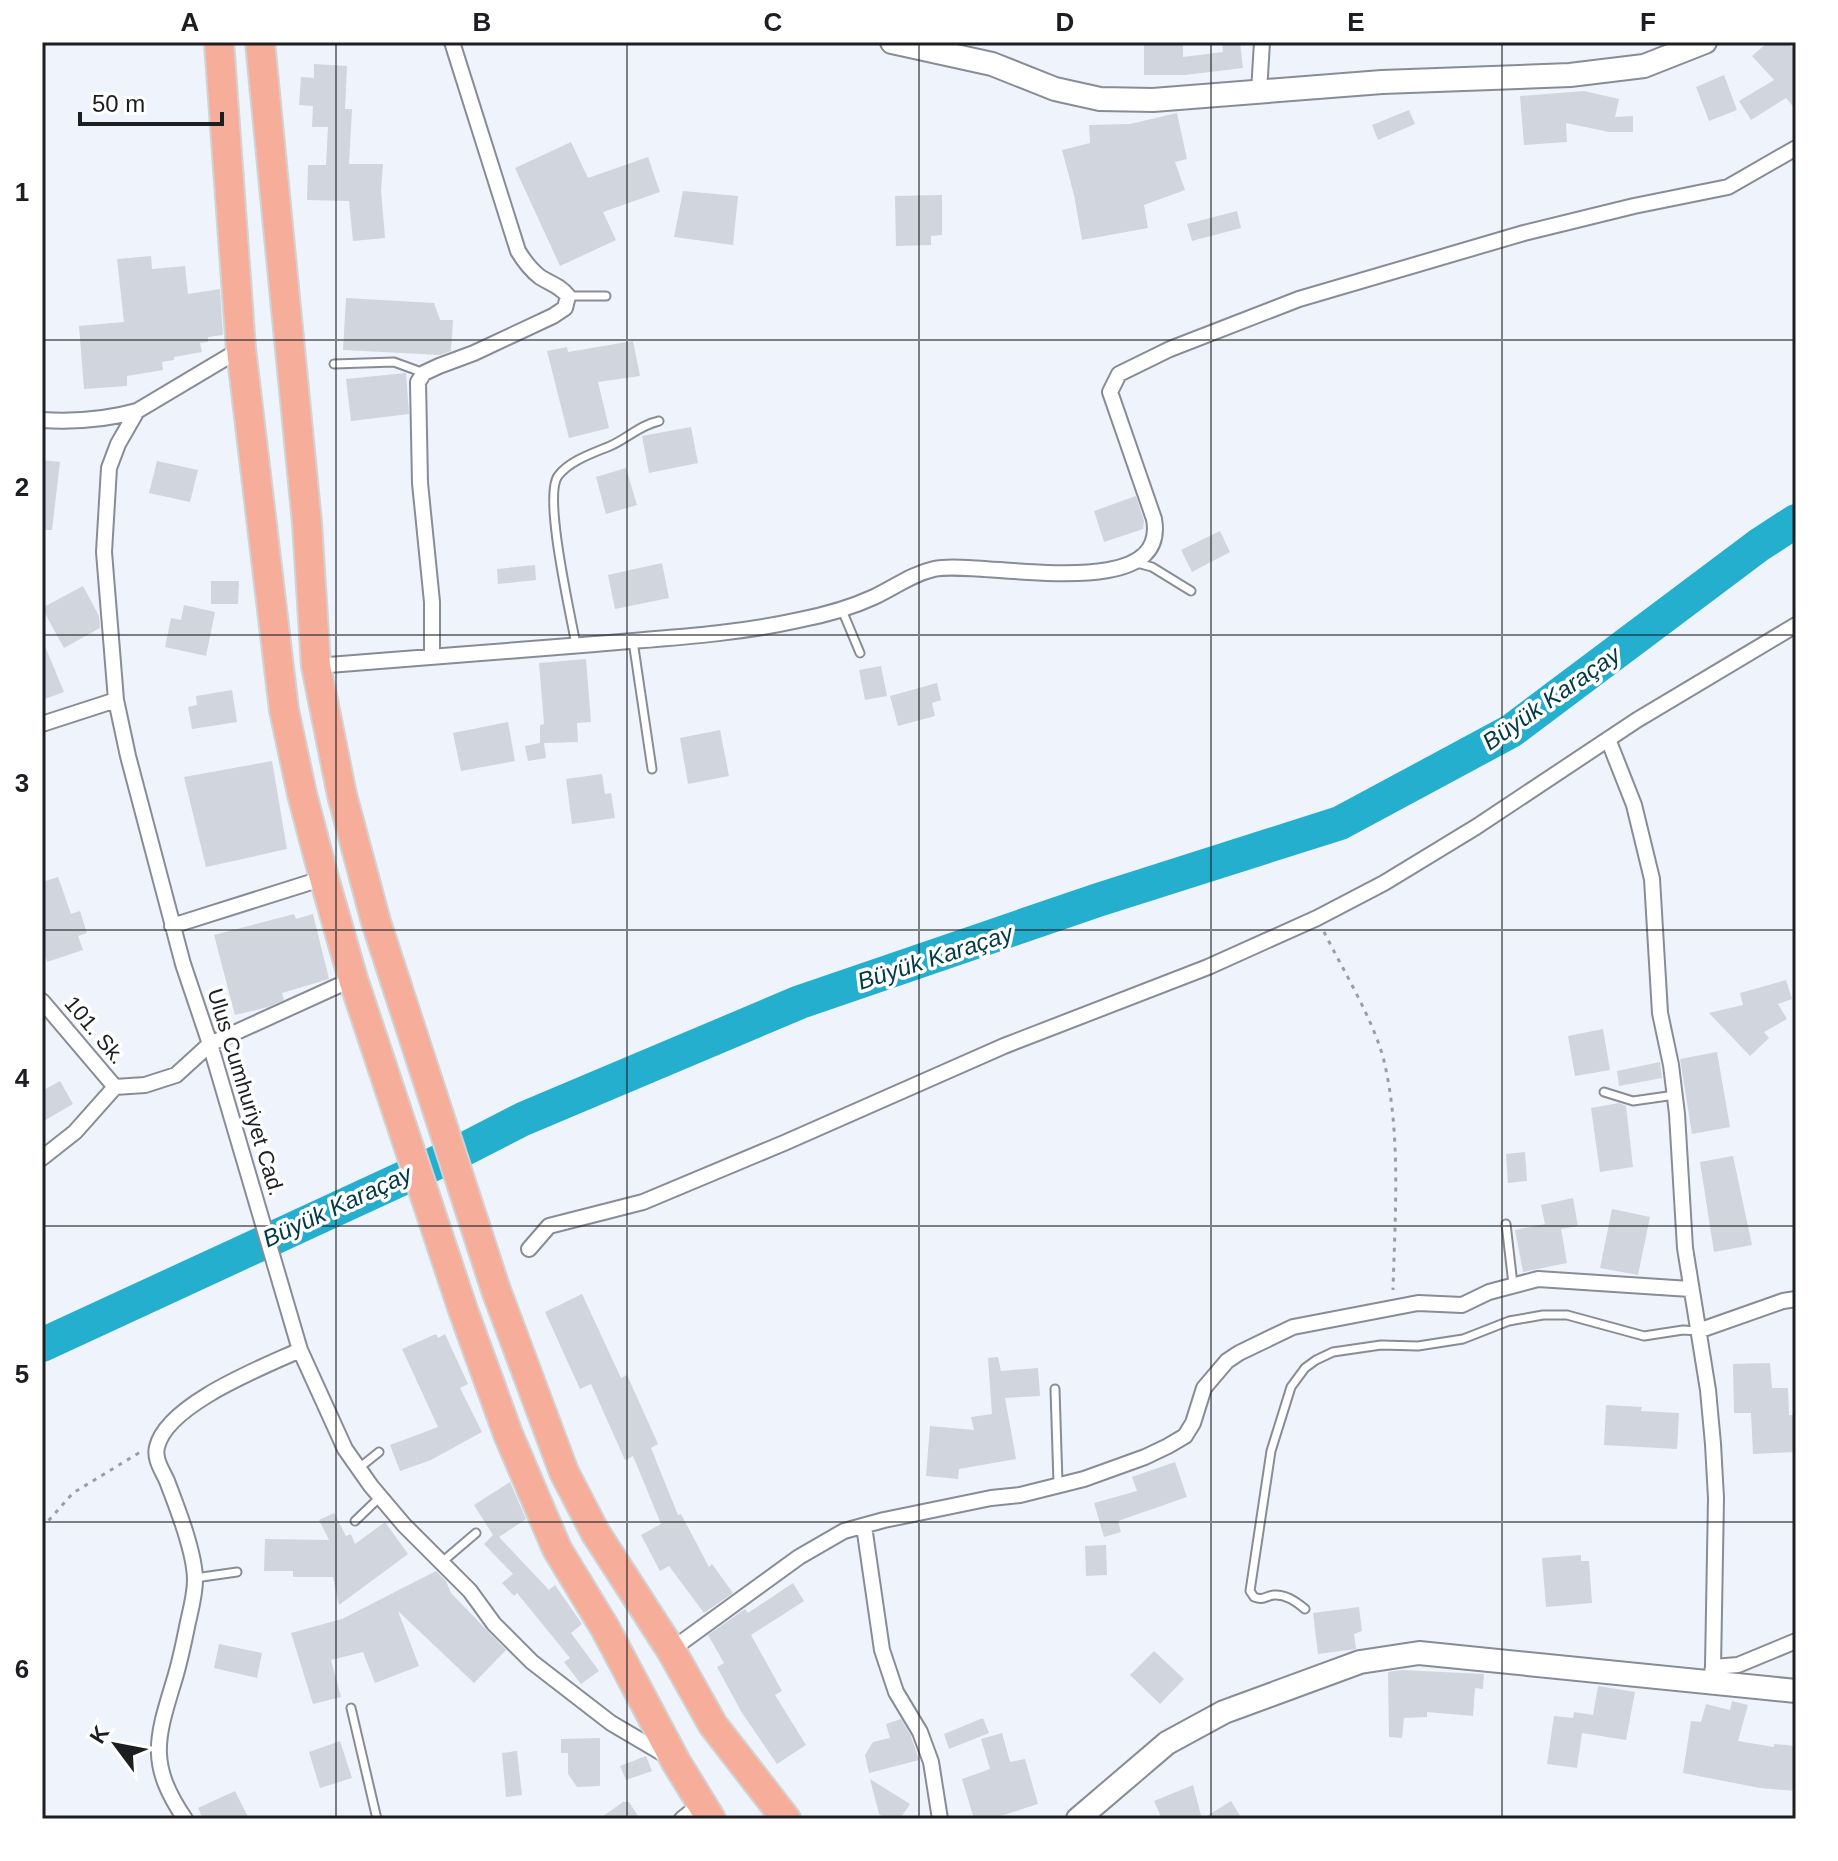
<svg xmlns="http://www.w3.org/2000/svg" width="1838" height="1861" viewBox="0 0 1838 1861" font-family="Arial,sans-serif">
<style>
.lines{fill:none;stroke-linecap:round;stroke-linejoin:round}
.river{stroke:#25afce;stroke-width:34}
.building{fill:#d1d5de}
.lane-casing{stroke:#888c94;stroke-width:11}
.street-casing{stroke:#888c94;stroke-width:18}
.secondary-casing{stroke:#888c94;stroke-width:26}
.highway-casing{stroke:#d2d2d3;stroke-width:32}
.path{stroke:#9b9ea4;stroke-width:3;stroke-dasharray:4 6;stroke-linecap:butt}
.lane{stroke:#fff;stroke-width:7}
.street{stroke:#fff;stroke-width:14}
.secondary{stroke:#fff;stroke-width:22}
.highway{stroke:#f6ae9b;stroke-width:28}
.grid{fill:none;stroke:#1d1e21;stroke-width:2;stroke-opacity:0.55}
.labels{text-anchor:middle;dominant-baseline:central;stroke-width:7;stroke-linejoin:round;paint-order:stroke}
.street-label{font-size:22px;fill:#1d1e21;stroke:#fff}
.water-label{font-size:24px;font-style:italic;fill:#003a47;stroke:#fff}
.neatline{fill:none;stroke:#1d1e21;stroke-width:3}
.grid-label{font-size:26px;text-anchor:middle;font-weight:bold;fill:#1d1e21}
</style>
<rect width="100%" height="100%" fill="#eff3fc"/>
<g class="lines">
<path class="river" d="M42,1345l409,-189 72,-37 277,-117 298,-102 242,-77 171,-92 248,-186 37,-24"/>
</g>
<path class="building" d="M1144,42h39v15l40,-5 -1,-10h18l3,26 -58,7h-41z
M1768,42h19l9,9v59l-10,-12 -35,22 -12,-19 35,-21 -22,-24z
M314,64l33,2 -2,43h7l-3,55h34l-2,26 4,48 -32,3 -4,-40 -42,-1 1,-35h18l2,-38h-16l1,-21 -14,-1 2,-28 13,1z
M1724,75l13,35 -28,11 -13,-34z
M1584,91l35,8 -4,18 18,-1v16h-24l-43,-9 1,19 -43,3 -4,-49z
M1409,110l6,14 -37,16 -6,-15z
M1177,113l10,46 -12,3 10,28 -41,15 4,23 -66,12 -8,-45 -12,-45 28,-7 -1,-18 41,-1z
M571,142l17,36 60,-21 12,35 -57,20 13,28 -56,26 -45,-98z
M683,191l55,5 -5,49 -59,-8z
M942,195v40l-11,1v9l-35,1 -1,-50z
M1237,211l4,17 -49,13 -5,-17z
M151,256l1,13 33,-3 3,28 32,-5 3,46 -15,2v5l-8,1 2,9 -28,5v3l-12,2 1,8 -36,6v10l-43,3 -5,-63 45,-4 -7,-63z
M346,298l88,5 6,17h13l-2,31 -11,4 -97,-5z
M633,341l7,35 -42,6 11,46 -40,10 -22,-87 20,-4 1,5z
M406,373l3,41 -58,7 -5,-42z
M691,427l7,36 -49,10 -7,-37z
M42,460l18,2 -8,68h-10z
M157,461l41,9 -8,32 -41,-9z
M626,468l11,37 -31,9 -10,-37z
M1136,496l8,25 -1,8 -39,13 -10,-31z
M1220,531l10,21 -38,20 -11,-22z
M662,563l7,35 -54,11 -7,-34z
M535,565l1,15 -38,4 -1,-15z
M211,581h28l-1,23h-27z
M83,586l16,30 1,12 -36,20 -22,-40z
M184,605l31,7 -9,44 -41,-9 6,-29 10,2z
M42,639l22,53 -22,8z
M586,659l5,63 -14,1 1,19 -34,1 2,15 -18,3 -3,-15 15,-3v-18l4,-1 -5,-61z
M881,666l6,30 -22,4 -6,-30z
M937,683l4,17 -9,3 3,13 -37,10 -8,-30z
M232,690l5,32 -45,7 -4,-22 9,-2 -1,-9z
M508,722l7,39 -54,10 -8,-38z
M720,730l9,46 -41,8 -8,-46z
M272,761l15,88 -81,18 -22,-90z
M602,774l3,20 6,-1 4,25 -43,6 -6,-45z
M58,877l13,37 9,-3 7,22 -9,3 5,14 -36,12 -5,-16v-64z
M294,914l2,5 17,-5 16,65 -47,14 2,7 -16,7 -33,8 -21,-80z
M1786,980l6,19 -14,5 9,15 -23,13 5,6 -19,18 -41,-43 34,-8 -3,-12z
M1603,1029l7,41 -35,6 -7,-40z
M1717,1052l13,75 -38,7 -12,-75z
M1660,1062l2,16 -43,8 -2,-15z
M60,1081l13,23 -31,18v-31z
M1619,1103l7,3 7,61 -33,5 -9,-64z
M1525,1152l2,29 -19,2 -2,-29z
M1733,1156l19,89 -38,7 -14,-90z
M1573,1198l5,28 -17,3 6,34 -44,9 -8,-42 30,-6 -4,-19z
M1612,1209l38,8 -12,58 -38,-7z
M582,1294l39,84 6,-3 31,69 -7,4 27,67 3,-1 28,53 3,-3 21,29 -29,20 -35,-47 -9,5 -19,-36 20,-11 -28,-68 -8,4 -34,-76 -11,5 -35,-77z
M436,1334l2,4 7,-4 23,50 -8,4 22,44 -51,28 -31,11 -10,-26 48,-18 -36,-78z
M998,1357l3,14 37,-3 2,28 -35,2 11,61 -57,10 -1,10 -32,-3 4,-50 44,4 -3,-13 21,-3 -4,-56z
M1770,1363l2,25h16l1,27h7v37l-43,2 -2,-41h-17l-1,-49z
M1606,1405l36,2 -1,4 38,2 -2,36 -73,-4z
M1175,1462l12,35 -69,24 3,11 -17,5 -10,-34 43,-12 -5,-14z
M510,1482l16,37 -27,18 50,53 6,-5 27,39 -11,9 28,38 -18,13 -17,-22 6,-4 -53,-65 -3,3 -12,-13 11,-9 -29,-30 9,-9 -19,-30z
M334,1513l12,23 5,-2 4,10 30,-22 23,32 -69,51 -6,-28h-40v-6h-29l1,-32 64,1 -10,-20z
M1106,1545l1,30 -21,1 -1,-30z
M1581,1555v6h8l3,42 -46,4 -4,-49z
M436,1571l10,10 5,12 55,57 -32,33 -76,-72 21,55 -44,17 -12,-31 -32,8 10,37 -28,7 -22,-71 51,-14z
M793,1583l11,18 -53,34 31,56 -7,4 31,50 -29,19 -35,-51 -25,-46 7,-4 -16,-28 37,-26 3,4z
M1359,1607l3,24 -8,3 2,15 -38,5 -5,-41z
M219,1644l43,9 -5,25 -43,-10z
M1154,1651l30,28 -24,25 -30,-29z
M1402,1670l82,4 -1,15 -8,-1 -2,28 -46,-4v5l-23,1 -2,20 -13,-1 -1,-65z
M1598,1686l37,6 -9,48 -44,-7 -5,35 -30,-4 7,-48 19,2 1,-6 19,3z
M1732,1701l16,4 -10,36 36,6v-3l22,2v45l-36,-3 -77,-15 8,-52 10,1 5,-18 24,6z
M983,1718l6,15 -40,16 -5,-15z
M901,1719l10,17 8,24 -50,13 -4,-18 8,-13 17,-4 -4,-14z
M1002,1733l8,29 15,-3 13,45 -47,15h-17l-12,-40 28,-10 -9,-30z
M600,1738v48l-23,1 -9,-13v-21h-7v-14z
M340,1741l12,37 -32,10 -11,-36z
M517,1751l5,44 -16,2 -4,-44z
M646,1756l6,15 -26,9 -6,-14z
M870,1779l40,25 -10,15h-13l-8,-5z
M1193,1785l9,34 29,-18 11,18h-80l-8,-18z
M235,1791l14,28h-46l-5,-11z
M623,1802h6l11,17h-41z"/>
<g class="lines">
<g class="lane-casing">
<path id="lane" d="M568,296h38
M334,364l60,-2 30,11
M1137,563l15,4 39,24
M842,610l18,43
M633,641l19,128
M576,645c-5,-29 -33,-149 -18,-169 11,-15 35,-23 52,-30 18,-8 30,-21 49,-25
M1604,1092l29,9 42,-6
M1506,1224l7,60
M1055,1389l3,94
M359,1468l20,-16
M355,1521l25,-24
M442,1562l34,-29
M195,1578l42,-6
M1305,1609c-8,-7 -19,-15 -31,-14 -9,1 -10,6 -20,2l-4,-6 21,-140 20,-64 14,-19 11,-8 17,-8 48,-7 37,1 45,-7 46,-18 34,-6h24l77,21 39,-6 15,1
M351,1708l26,111"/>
</g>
<g class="street-casing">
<path id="street" d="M1259,92l3,-50
M241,349l-104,62 -19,33 -9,24 -5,84 12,148 12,56 55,208 27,80 90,306 45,99 26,37 33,39 66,66 24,33 38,38 79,61 56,33
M42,420c33,2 63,0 95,-9
M432,657v-55l-12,-119 -2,-101 6,-9 15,-7 35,-13 79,-37 12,-8 3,-12c-9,-11 -17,-12 -28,-19 -9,-7 -16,-16 -22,-26l-66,-209
M316,666c93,-7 186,-15 279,-22 68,-6 137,-9 204,-24 26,-5 51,-12 75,-23 21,-10 38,-23 60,-28 46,-10 236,38 220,-50l-44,-127 9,-18 51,-25 129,-50 225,-66 110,-27 94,-19 68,-39
M42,724l74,-24
M1608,739l26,66 18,74 8,134 11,52 6,49 8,134 23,142 5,54 3,54 -3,169 -3,17
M172,926l152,-48
M42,1001l73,86
M42,1158l33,-26 40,-45 30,-2 31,-10 34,-31 143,-65
M529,1249l20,-23 94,-24 141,-59 220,-97 204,-79 109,-49 67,-35 92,-56 161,-107 159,-95
M1698,1331l85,-30 13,-2
M864,1526l18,124 14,42 24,40 11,30 9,57
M671,1650l128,-93 45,-26 40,-11 107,-22 29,-3 64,-16 61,-22 23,-11 17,-10 8,-13 11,-35 23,-27 12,-8 54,-26 125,-24 44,2 27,-13 49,-13 152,10
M1713,1667l25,-2 58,-24
M185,1819c-37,-55 -29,-79 -11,-138 6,-19 10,-39 14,-59 3,-13 7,-28 7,-42 0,-27 -18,-73 -28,-99 -5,-11 -13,-22 -10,-34 10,-43 106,-80 143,-97
M682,1819l20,-16"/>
</g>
<g class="secondary-casing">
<path id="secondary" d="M892,42l100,22 63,25 45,10 53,1 229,-18 188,-7 74,-9 61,-24
M1078,1819l89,-76 57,-31 136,-50 59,-9 377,38"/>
</g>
<g class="highway-casing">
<path id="highway" d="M219,42l22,307 43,361 18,84 22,84 29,101 110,331 45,124 49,115 48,79 71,134 35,57
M260,42l47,481 9,143 26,129 34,127 120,368 68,182 31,60 76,118 42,75 73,94"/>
</g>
<path class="path" d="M1324,932c19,38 52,92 61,133 16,73 10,151 8,225
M42,1528l31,-35 69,-42"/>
<use href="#lane" class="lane"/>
<use href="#street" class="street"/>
<use href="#secondary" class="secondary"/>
<use href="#highway" class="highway"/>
</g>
<path class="grid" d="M336,42v1777M627,42v1777M919,42v1777M1211,42v1777M1502,42v1777M42,340h1754M42,635h1754M42,930h1754M42,1226h1754M42,1522h1754"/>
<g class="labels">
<g class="street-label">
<text transform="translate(95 1030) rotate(50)">101. Sk.</text>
<text transform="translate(246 1092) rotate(73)">Ulus Cumhuriyet Cad.</text>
</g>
<g class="water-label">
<text transform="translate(1551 698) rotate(-35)">Büyük Karaçay</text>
<text transform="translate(935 957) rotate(-18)">Büyük Karaçay</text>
<text transform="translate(337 1206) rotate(-25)">Büyük Karaçay</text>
</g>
</g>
<rect width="1838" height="1861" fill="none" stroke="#ffffff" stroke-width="88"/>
<g transform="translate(116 1745) rotate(302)" stroke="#ffffff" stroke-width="6" paint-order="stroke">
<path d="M0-6L14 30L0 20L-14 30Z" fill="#1d1e21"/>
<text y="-12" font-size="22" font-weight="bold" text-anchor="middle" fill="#1d1e21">K</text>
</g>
<path d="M80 112v12h142v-12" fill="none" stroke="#1d1e21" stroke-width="4"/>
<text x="92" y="112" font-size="24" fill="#1d1e21" stroke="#ffffff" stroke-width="6" paint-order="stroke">50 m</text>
<rect x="44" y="44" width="1750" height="1773" class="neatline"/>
<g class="grid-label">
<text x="190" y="31">A</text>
<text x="482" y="31">B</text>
<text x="773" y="31">C</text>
<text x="1065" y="31">D</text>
<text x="1356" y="31">E</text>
<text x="1648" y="31">F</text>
<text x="22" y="201">1</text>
<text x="22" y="496">2</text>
<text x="22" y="792">3</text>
<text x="22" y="1087">4</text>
<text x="22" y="1383">5</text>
<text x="22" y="1678">6</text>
</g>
</svg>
